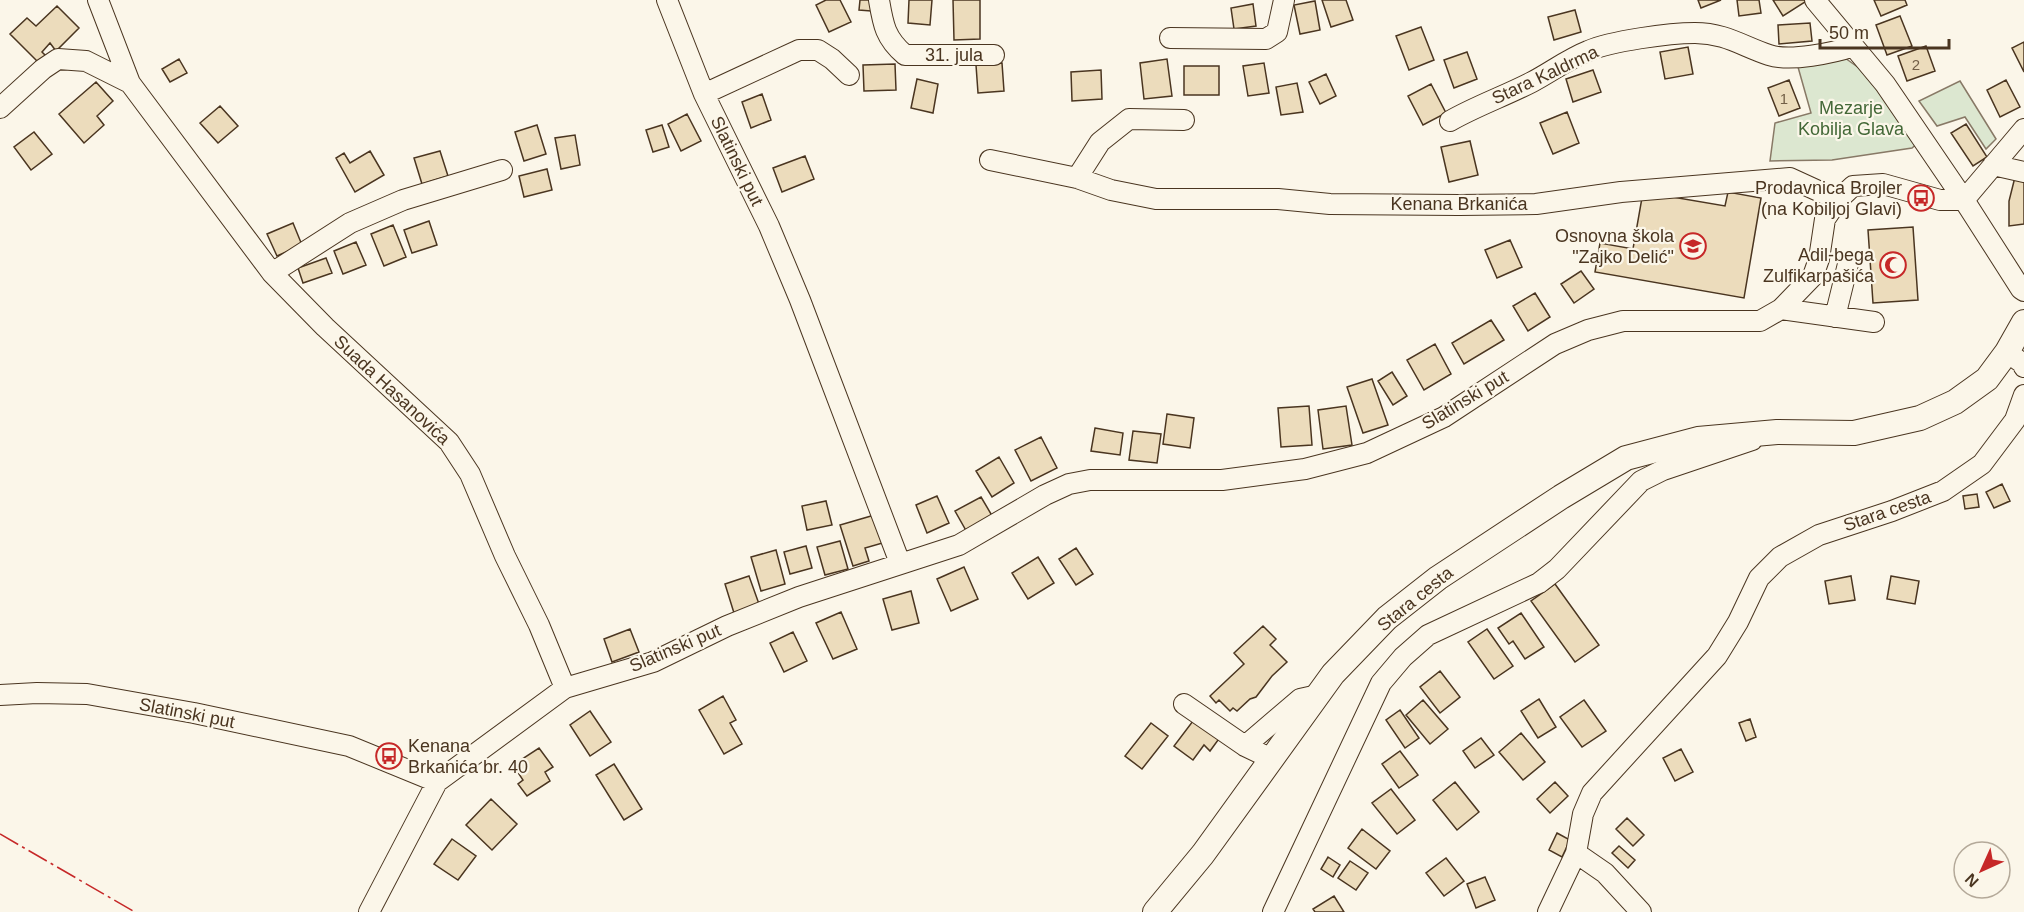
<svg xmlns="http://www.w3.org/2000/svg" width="2024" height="912" viewBox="0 0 2024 912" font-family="Arial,sans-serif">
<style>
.green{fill:#dce7d0;stroke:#887966;stroke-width:1.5}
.building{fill:#ecdcbc;stroke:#4a3520;stroke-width:1.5}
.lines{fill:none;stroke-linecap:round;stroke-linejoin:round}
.minor-casing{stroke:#4a3520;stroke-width:22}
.major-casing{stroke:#4a3520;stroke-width:26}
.minor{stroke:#fbf6e9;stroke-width:20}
.major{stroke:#fbf6e9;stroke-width:24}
.power{stroke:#c62828;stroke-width:1.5;stroke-dasharray:21 4.5 3 4.5;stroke-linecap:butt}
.labels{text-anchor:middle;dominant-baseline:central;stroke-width:4.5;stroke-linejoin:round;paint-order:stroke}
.number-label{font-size:15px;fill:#725f47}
.street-label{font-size:18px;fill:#4a3520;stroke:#fbf6e9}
.park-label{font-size:18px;fill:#436837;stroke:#fbf6e9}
.poi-label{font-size:18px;fill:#4a3520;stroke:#fbf6e9;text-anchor:end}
</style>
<rect width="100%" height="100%" fill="#fbf6e9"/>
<path class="green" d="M1845,58l14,10 61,73 -8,7 -80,12 -62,1 5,-38 36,-10 -13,-46z
M1960,81l36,58 -10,10 -21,-32 -28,9 -18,-25z"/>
<path class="building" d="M826,0h14l11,22 -22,10 -13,-27z
M860,0h12l-1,11 -12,-1z
M909,0h23l-2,25 -22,-2z
M953,0h27v39l-26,1z
M1322,0h24l7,20 -22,7z
M1698,0h23l-20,8z
M1737,0h22l2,13 -22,3z
M1773,0h35l-25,16z
M1874,0h31l2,5 -26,11z
M1315,1l5,29 -20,4 -6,-29z
M1253,4l3,22 -22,3 -3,-21z
M57,6l22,22 -23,23 -6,-8 -8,9 6,6 -7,7 -31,-31 17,-16 9,8z
M1575,10l6,22 -27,8 -6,-23z
M1900,16l12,30 -25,9 -11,-30z
M1810,23l2,18 -33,3 -1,-19z
M1421,27l13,33 -25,10 -13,-34z
M2024,42v30l-12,-24z
M1926,46l9,25 -28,10 -9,-25z
M1688,47l5,27 -28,5 -5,-27z
M1467,52l10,27 -23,9 -10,-28z
M179,59l8,14 -17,9 -8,-13z
M1167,59l5,37 -28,3 -4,-36z
M1002,63l2,28 -26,2 -2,-28z
M1264,63l5,30 -21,3 -5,-30z
M895,64l1,26 -32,1 -1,-26z
M1184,66h35v29h-35z
M1101,70l1,29 -30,2 -1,-29z
M1593,70l8,22 -28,10 -7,-23z
M1326,74l10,22 -16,8 -11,-22z
M917,79l21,5 -5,29 -22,-5z
M1789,80l11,28 -21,8 -11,-28z
M2006,80l14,27 -20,10 -13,-27z
M96,82l17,19 -16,15 7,9 -20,18 -25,-29z
M1297,83l6,29 -22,3 -5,-28z
M1431,84l15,29 -23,12 -15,-29z
M762,94l9,26 -20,8 -9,-26z
M220,106l18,20 -20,17 -18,-20z
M1567,112l12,31 -26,11 -13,-31z
M687,114l14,27 -20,10 -13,-27z
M1966,124l21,33 -14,9 -22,-33z
M537,125l9,29 -22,7 -9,-29z
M662,125l7,22 -16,5 -7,-22z
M34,132l18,22 -21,16 -17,-23z
M575,135l5,30 -19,4 -6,-31z
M1470,141l8,34 -29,7 -8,-35z
M370,151l14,24 -29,17 -19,-34 8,-5 6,10z
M440,151l8,25 -26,8 -8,-26z
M805,156l9,23 -32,13 -9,-24z
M547,169l5,21 -28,7 -5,-21z
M2015,177l9,3v44l-15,2v-25z
M1643,192l82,14 3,-14 33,6 -17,100 -149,-26 5,-29 33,6z
M429,221l8,24 -25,8 -8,-23z
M293,223l9,22 -25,11 -10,-22z
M393,225l13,32 -22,9 -13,-32z
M1913,227l5,73 -45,3 -5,-73z
M1510,240l12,27 -25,11 -12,-28z
M356,242l10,23 -23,9 -9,-23z
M326,258l6,15 -29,10 -5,-15z
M1581,271l13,18 -20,14 -13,-19z
M1535,293l15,24 -22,14 -15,-25z
M1491,320l13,20 -40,24 -12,-21z
M1435,344l16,30 -27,16 -17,-30z
M1392,372l15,24 -14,9 -15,-24z
M1372,379l16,46 -25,8 -16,-46z
M1309,406l3,39 -31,2 -3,-39z
M1346,406l6,39 -29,4 -5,-39z
M1167,414l27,4 -4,30 -27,-4z
M1095,428l28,5 -3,22 -29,-4z
M1133,431l28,3 -4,29 -28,-3z
M1041,437l16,31 -26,13 -16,-31z
M999,457l15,26 -22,14 -16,-26z
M2002,484l8,17 -16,7 -8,-16z
M1977,494l2,13 -14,2 -2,-13z
M937,496l12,27 -22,10 -11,-28z
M981,497l13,22 -26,15 -13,-23z
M826,501l6,24 -25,5 -5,-24z
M878,514l8,28 -21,6 4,13 -16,5 -13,-41z
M840,541l8,28 -23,6 -8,-28z
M806,546l6,22 -22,6 -6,-22z
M1076,548l17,26 -17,11 -17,-26z
M776,550l9,34 -24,7 -10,-34z
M1038,557l16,26 -26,16 -16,-26z
M964,567l14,32 -27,12 -14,-32z
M749,576l10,28 -25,9 -9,-29z
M1851,576l4,24 -26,4 -4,-23z
M1891,576l28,5 -4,23 -28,-5z
M1555,584l44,61 -24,17 -44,-61z
M911,591l8,32 -27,7 -9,-31z
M841,612l16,37 -24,10 -17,-36z
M1521,613l23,34 -19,12 -12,-18 -4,3 -11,-16z
M1263,626l13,13 -6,6 17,17 -15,14 -16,21 -6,2 -13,12 -4,-3 -3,3 -11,-11 -3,3 -6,-7 34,-32 -10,-11z
M630,629l9,23 -27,10 -8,-23z
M1487,629l26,37 -19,13 -26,-37z
M793,632l14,29 -23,11 -14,-29z
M1440,671l20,26 -20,16 -20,-26z
M723,696l13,24 -6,3 12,21 -18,10 -25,-44z
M1539,699l17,28 -18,11 -17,-27z
M1423,700l25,29 -18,15 -24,-29z
M1584,700l22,31 -24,16 -22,-30z
M1400,710l19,28 -14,10 -19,-28z
M590,711l21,31 -21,14 -20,-31z
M1196,717l25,19 -11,15 -6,-6 -11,15 -19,-14z
M1750,719l6,18 -10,4 -7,-18z
M1151,723l17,13 -26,33 -17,-13z
M1521,733l24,29 -22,18 -24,-28z
M1481,738l13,17 -19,13 -12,-17z
M539,748l14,19 -8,5 5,9 -23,15 -9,-12 5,-4 -10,-15z
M1681,749l12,23 -18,9 -12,-23z
M1400,751l18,24 -19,13 -17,-24z
M614,764l28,45 -18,11 -28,-45z
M1455,782l24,30 -22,18 -24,-30z
M1555,782l13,14 -18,17 -13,-14z
M1391,789l24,31 -18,14 -25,-31z
M491,799l26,25 -25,26 -26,-25z
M1627,818l17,17 -11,11 -17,-17z
M1362,829l28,22 -14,18 -28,-21z
M1557,833l13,7 -8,17 -13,-7z
M452,839l24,17 -18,24 -24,-16z
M1619,846l16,14 -7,8 -16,-15z
M1328,857l12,8 -7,12 -12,-8z
M1446,858l18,23 -20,15 -18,-23z
M1350,861l18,12 -12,17 -18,-12z
M1485,877l10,23 -19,8 -9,-24z
M1334,896l10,16h-29l-2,-3z"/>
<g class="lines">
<g class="minor-casing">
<path id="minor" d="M98,0l32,83 142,190 53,54 124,115 21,32 35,82 34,69 26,63
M667,0l37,94 65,132 31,74 100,263
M879,0c4,24 6,38 26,55h89
M1815,0l70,84 79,116 57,89 3,2
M1170,38l96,1 11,-7 7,-32
M704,94l95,-44h19l14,9 17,16
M0,108l43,-39 15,-10 28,2 44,22
M1450,121c26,-15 55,-25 82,-39 19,-10 36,-23 56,-31 23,-10 81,-18 107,-18 30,0 47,13 74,22 21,7 64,-2 85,-9
M990,160l87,18 34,12 45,9h122l52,5 129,1 77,-1 85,-12 169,-14 48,22
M1993,165l31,7
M1077,178l23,-36 29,-23 55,1
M272,273l78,-50 53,-23 99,-30
M1781,309l93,13
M1835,317l13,-53
M2007,352l15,11 2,4
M0,695l37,-2 50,1 107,19 155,33 88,36
M1184,704l61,42 27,13
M1245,746l55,-47 18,-4
M1576,853l29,20 36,39
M369,912l68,-130 128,-94 88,-26 74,-36 72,-29 160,-52 86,-50 24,-11 21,-4h132l83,-11 62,-16 77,-36 111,-73 33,-14 35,-9h137l21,-12 32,-33 6,-17 6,-40 13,-19 15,-14 30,-2 57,16h24l60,-71
M1273,912l108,-229 22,-26 25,-22 111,-52 18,-14 84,-88 22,-11 89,-30
M1548,912l28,-59 7,-39 9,-21 125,-137 21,-34 21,-44 21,-21 39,-22 73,-24 51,-20 39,-27 33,-44 9,-25"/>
</g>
<g class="major-casing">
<path id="major" d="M1155,912l48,-58 130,-180 54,-56 51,-40 123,-81 65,-39 72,-19 79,-7 77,1 66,-15 35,-16 32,-23 20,-27 17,-30"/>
</g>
<use href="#minor" class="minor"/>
<use href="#major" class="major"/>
<path class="power" d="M0,834l135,78"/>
</g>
<defs>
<g id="bus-ring" transform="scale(1.35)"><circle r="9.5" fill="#fbf6e9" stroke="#c62828" stroke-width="1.5"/><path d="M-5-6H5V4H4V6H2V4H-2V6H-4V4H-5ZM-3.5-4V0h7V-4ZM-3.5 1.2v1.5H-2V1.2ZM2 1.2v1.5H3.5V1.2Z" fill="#c62828"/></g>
<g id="school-ring" transform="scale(1.35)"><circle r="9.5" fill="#fbf6e9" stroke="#c62828" stroke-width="1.5"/><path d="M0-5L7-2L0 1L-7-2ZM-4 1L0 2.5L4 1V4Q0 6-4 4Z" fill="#c62828"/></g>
<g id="mosque-ring" transform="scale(1.35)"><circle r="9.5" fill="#fbf6e9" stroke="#c62828" stroke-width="1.5"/><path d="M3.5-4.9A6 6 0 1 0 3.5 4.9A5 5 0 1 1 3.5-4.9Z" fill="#c62828"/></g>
</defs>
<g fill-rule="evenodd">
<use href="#bus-ring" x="1921" y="198"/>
<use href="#school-ring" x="1693" y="246"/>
<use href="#mosque-ring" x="1893" y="265"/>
<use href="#bus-ring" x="389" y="756"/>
</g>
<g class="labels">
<g class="number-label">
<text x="1916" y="64">2</text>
<text x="1784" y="98">1</text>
</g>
<g class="street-label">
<text x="954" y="55">31. jula</text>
<text transform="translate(1545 75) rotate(-25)">Stara Kaldrma</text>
<text transform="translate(737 161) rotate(64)">Slatinski put</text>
<text x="1459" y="204">Kenana Brkanića</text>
<text transform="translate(392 390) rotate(43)">Suada Hasanovića</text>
<text transform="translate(1465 400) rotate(-31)">Slatinski put</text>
<text transform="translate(1887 511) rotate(-19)">Stara cesta</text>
<text transform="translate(1415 599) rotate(-39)">Stara cesta</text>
<text transform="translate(675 648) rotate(-23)">Slatinski put</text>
<text transform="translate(187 713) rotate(11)">Slatinski put</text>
</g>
<g class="park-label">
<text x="1851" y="108">Mezarje<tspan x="1851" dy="21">Kobilja Glava</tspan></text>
</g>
<g class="poi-label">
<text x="1902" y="188">Prodavnica Brojler<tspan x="1902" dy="21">(na Kobiljoj Glavi)</tspan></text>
<text x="1674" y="236">Osnovna škola<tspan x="1674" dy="21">"Zajko Delić"</tspan></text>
<text x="1874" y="255">Adil-bega<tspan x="1874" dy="21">Zulfikarpašića</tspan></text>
<text x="408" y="746" text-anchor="start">Kenana<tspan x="408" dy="21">Brkanića br. 40</tspan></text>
</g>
</g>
<g transform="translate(1982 870) rotate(225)"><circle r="28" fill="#fbf6e9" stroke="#b4a999" stroke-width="1.5"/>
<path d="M0-4.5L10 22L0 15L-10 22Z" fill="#c62828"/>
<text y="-9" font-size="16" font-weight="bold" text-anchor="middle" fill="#4a3520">N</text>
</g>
<path d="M1820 39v9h129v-9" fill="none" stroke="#4a3520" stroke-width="3"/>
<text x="1829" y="39" font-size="18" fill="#4a3520" stroke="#fbf6e9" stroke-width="4.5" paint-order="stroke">50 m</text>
</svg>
